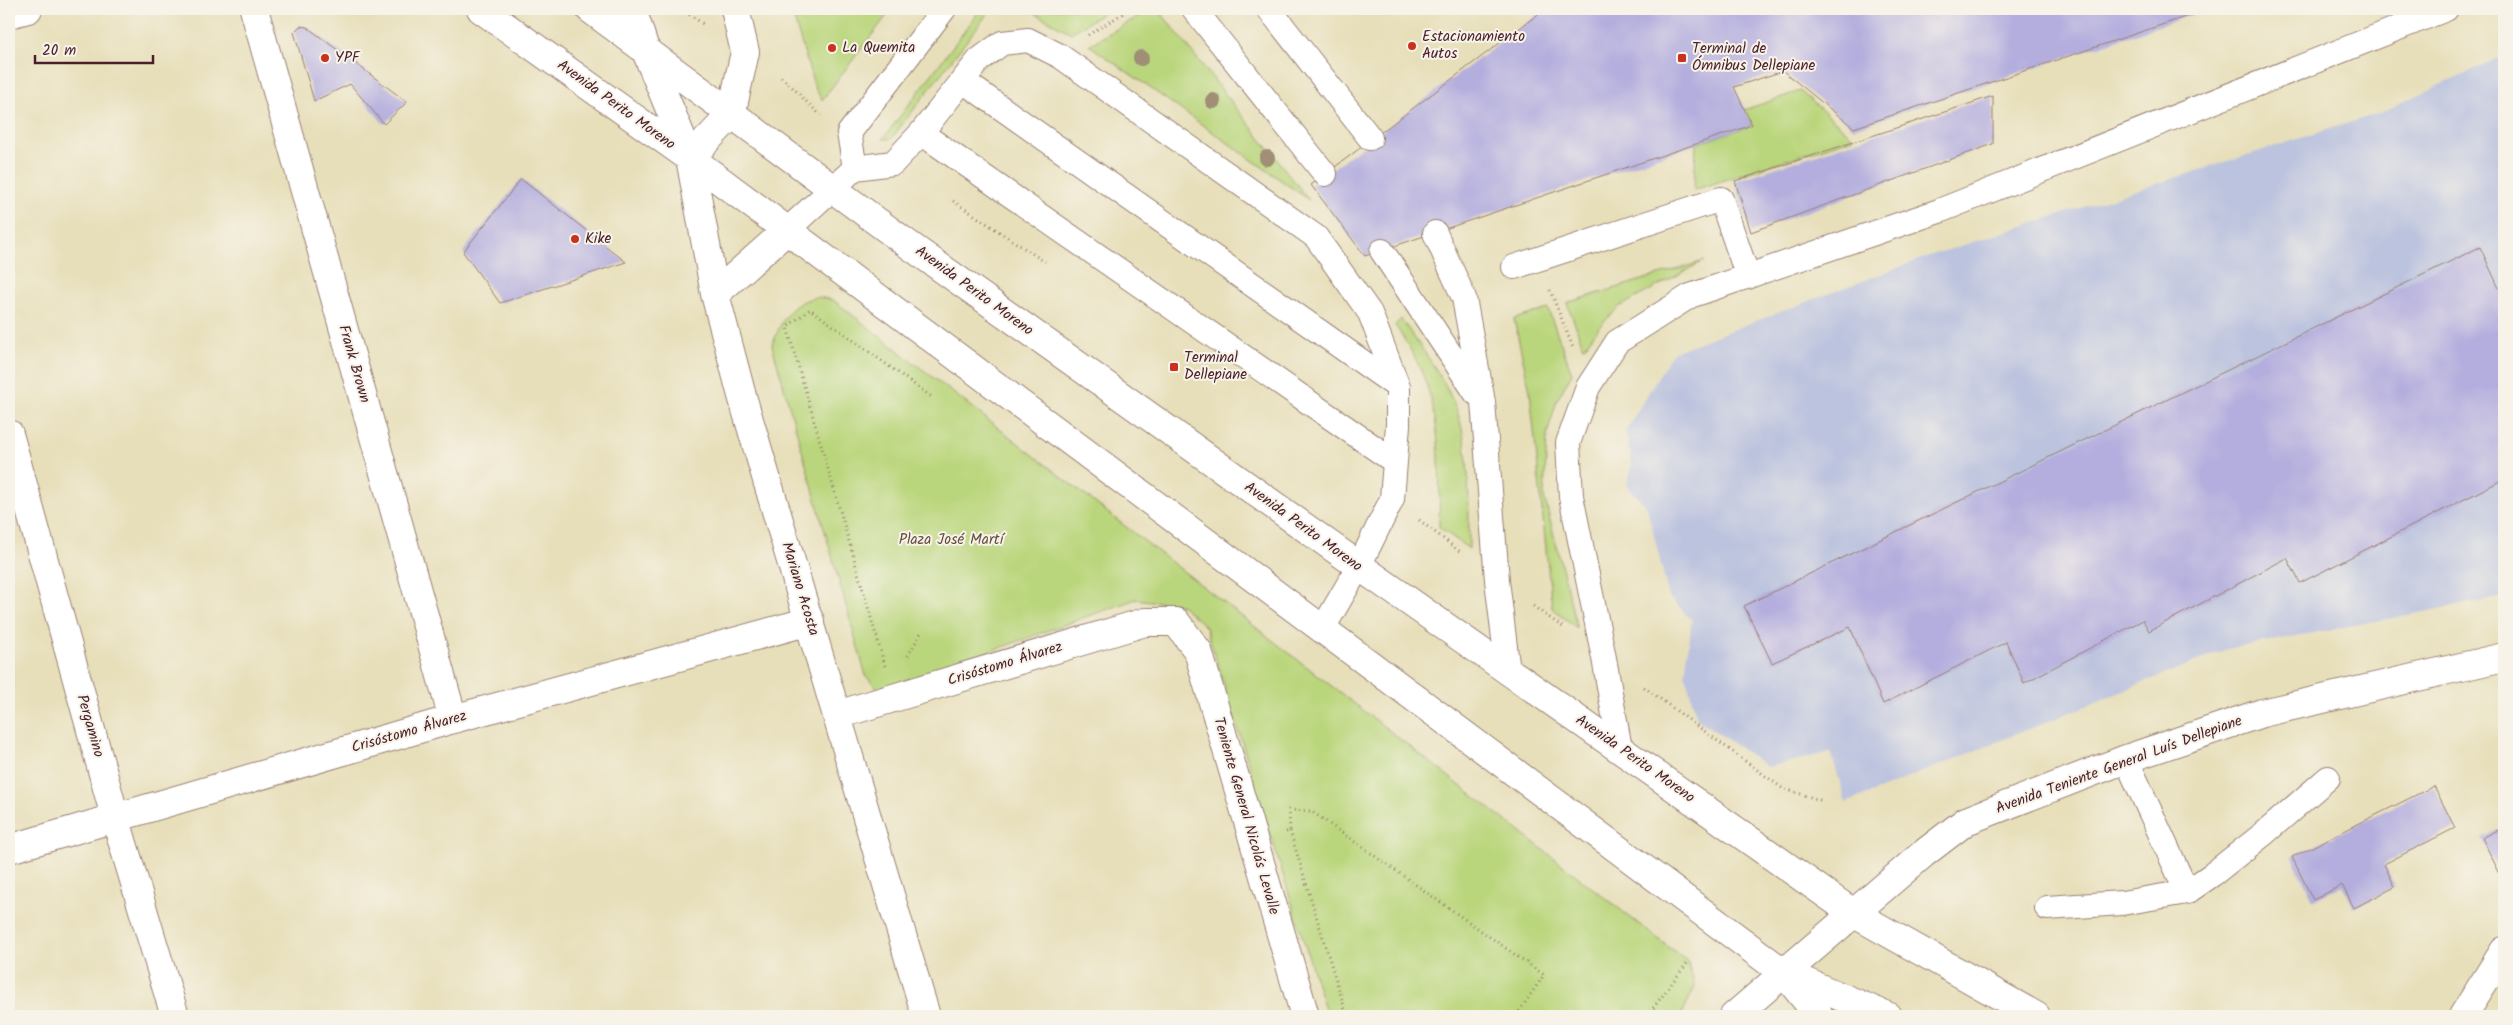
<svg xmlns="http://www.w3.org/2000/svg" width="2513" height="1025" viewBox="0 0 2513 1025" font-family="Kalam,sans-serif">
<style>
.industrial{fill:#bcc3de}
.green{fill:#bad67c;stroke:#827a54}
.building{fill:#b4aede}
.lines{fill:none;stroke-linecap:round;stroke-linejoin:round}
.lane-casing{stroke:#987f72;stroke-width:26}
.street-casing{stroke:#987f72;stroke-width:30}
.secondary-casing{stroke:#987f72;stroke-width:30}
.highway-casing{stroke:#987f72;stroke-width:30}
.path{stroke:#987f72;stroke-width:3;stroke-dasharray:1 4;stroke-linecap:butt}
.lane{stroke:#fff;stroke-width:24}
.street{stroke:#fff;stroke-width:28}
.secondary{stroke:#fff;stroke-width:28}
.highway{stroke:#fff;stroke-width:28}
.tree{fill:#a08f76}
.poi-dot{fill:#c8321e;stroke:#f7f3e8;stroke-width:2}
.labels{text-anchor:middle;dominant-baseline:central;stroke-width:4;stroke-linejoin:round;paint-order:stroke}
.poi-label{font-size:15px;fill:#4a1f2b;stroke:#f7f3e8;text-anchor:start}
.street-label{font-size:15px;fill:#4a1f2b;stroke:#f7f3e8}
.park-label{font-size:15px;fill:#664d3f;stroke:#f7f3e8}
</style>
<rect width="100%" height="100%" fill="#f7f3e8"/>
<filter id="ink" filterUnits="userSpaceOnUse"><feTurbulence type="fractalNoise" baseFrequency=".02" numOctaves="2"/><feDisplacementMap in="SourceGraphic" scale="10" xChannelSelector="R" yChannelSelector="G"/><feConvolveMatrix kernelMatrix="1 2 1 2 8 2 1 2 1" color-interpolation-filters="sRGB"/></filter>
<filter id="wash" filterUnits="userSpaceOnUse"><feTurbulence type="fractalNoise" baseFrequency=".0096" numOctaves="4" result="noise"/><feDisplacementMap in="SourceGraphic" scale="20" xChannelSelector="R" yChannelSelector="G"/><feGaussianBlur stdDeviation="1.12" result="paint"/><feColorMatrix in="noise" values="0 0 0 0 0 0 0 0 0 0 0 0 0 0 0 0 0 1.4 0 .05"/><feComposite in="paint" operator="in"/></filter>
<g filter="url(#wash)">
<rect width="100%" height="100%" fill="#e7dfba"/>
<path class="industrial" d="M2504,55v542l-277,52 -381,154 -15,-51 -63,15 -71,-48 -12,-45 7,-54 -23,-23 -22,-90 -20,-21 5,-22 -7,-32 48,-80 256,-96 451,-143z"/>
<path class="green" d="M791,9h101l-70,91 -7,-12z
M981,9h10l-100,130h-8z
M1027,9h83l-39,24z
M1151,9h7l151,191 -220,-155z
M1800,91l54,47 -160,52 2,-46 56,-19 -8,-15z
M1704,261l-85,46 -20,20 -15,21 -17,-45z
M818,297l15,3 855,662 7,25 -14,29h-354l-121,-389 -25,-22 -45,-6 -256,92 -14,-15 -94,-331c10,-25 17,-43 46,-48z
M1548,309l24,64 -15,27 -10,35 -3,61 33,132 -25,-20 -22,-217 -16,-72z
M1401,319c20,29 44,59 56,92 15,44 11,93 12,138l-30,-22c1,-48 3,-103 -15,-149 -7,-19 -18,-36 -29,-53z"/>
<g id="blocks">
<path class="building" d="M1545,9h664l-355,119 -71,-57 -49,16 18,38 -387,131 -54,-71z
M300,26l7,1 100,75 -23,22 -34,-40 -36,17 -20,-69z
M1993,96v48l-242,88 -16,-51z
M521,179l105,83 -126,41 -37,-51z
M2480,247l24,52v180l-204,104 -13,-25 -138,73 -6,-11 -119,63 -18,-41 -123,62 -33,-77 -78,36 -28,-57z
M2434,786l21,42 -71,36 11,23 -41,21 -12,-23 -29,15 -21,-43z
M2504,827v55l-22,-44z"/>
</g>
</g>
<g filter="url(#ink)">
<use href="#blocks" fill-opacity="0" stroke="#987f72" stroke-width="1"/>
<g class="lines">
<g class="lane-casing">
<path id="lane" d="M1194,9l131,165
M1269,9l101,129
M963,81l435,306
M921,133l474,329
M855,168l-6,-35 95,-124
M786,231l69,-63 38,-5 28,-30 58,-73 23,-17 26,-3 32,16 256,181 54,76 28,74v38l-6,74 -33,67 -37,64
M1435,233l29,65 19,104 14,178 11,92
M1382,251l94,142
M1514,267l207,-68 27,78
M1620,749l-16,-91 -33,-162 -3,-53 20,-56 29,-45 73,-46 249,-85 507,-202
M2126,759l61,133
M2047,908l75,-5 65,-11 26,-18 53,-42 62,-54"/>
</g>
<g class="street-casing">
<path id="street" d="M254,9l199,710
M9,14l19,-5
M9,434l106,383 60,199
M837,715l308,-93h31l22,29 107,365
M9,849l444,-130 357,-98
M1734,1016l50,-43"/>
</g>
<g class="secondary-casing">
<path id="secondary" d="M481,9l209,149 1094,815 103,43
M590,9l312,231 457,326 494,347 183,103
M632,9l13,40 45,109 25,136 27,102 184,620
M690,158l41,-43 14,-63 -10,-43
M715,294l71,-63
M1784,973l139,-119 43,-33 160,-62 136,-46 242,-56"/>
</g>
<g class="highway-casing">
<path id="highway" d="M1784,973l35,43
M2463,1016l41,-65"/>
</g>
<path class="path" d="M681,9l22,15
M1088,35l42,-26
M781,77c15,12 25,26 40,38
M953,201l92,61
M1550,290l24,60
M1419,520l43,33
M1533,606l31,22
M908,656l14,-25
M885,666l-98,-339 23,-18 123,89
M1644,687l138,101 41,13
M1290,831l57,185
M1286,832l4,-1 -1,-21 22,1 233,164 -28,41
M1647,1016l41,-54"/>
<use href="#lane" class="lane"/>
<use href="#street" class="street"/>
<use href="#secondary" class="secondary"/>
<use href="#highway" class="highway"/>
</g>
<g class="tree">
<circle cx="1141" cy="58" r="8"/>
<circle cx="1213" cy="101" r="8"/>
<circle cx="1267" cy="158" r="8"/>
</g>
</g>
<g class="poi-dot">
<circle cx="1412" cy="46" r="5"/>
<circle cx="832" cy="48" r="5"/>
<circle cx="325" cy="58" r="5"/>
<rect x="1677" y="53" width="10" height="10" rx="2.5"/>
<circle cx="575" cy="239" r="5"/>
<rect x="1169" y="362" width="10" height="10" rx="2.5"/>
</g>
<g class="labels">
<g class="poi-label">
<text x="1422" y="37">Estacionamiento<tspan x="1422" dy="17">Autos</tspan></text>
<text x="842" y="48">La Quemita</text>
<text x="1692" y="49">Terminal de<tspan x="1692" dy="17">Ómnibus Dellepiane</tspan></text>
<text x="335" y="58">YPF</text>
<text x="585" y="239">Kike</text>
<text x="1184" y="358">Terminal<tspan x="1184" dy="17">Dellepiane</tspan></text>
</g>
<g class="street-label">
<text transform="translate(616 105) rotate(36)">Avenida Perito Moreno</text>
<text transform="translate(974 291) rotate(36)">Avenida Perito Moreno</text>
<text transform="translate(354 364) rotate(74)">Frank Brown</text>
<text transform="translate(1303 527) rotate(36)">Avenida Perito Moreno</text>
<text transform="translate(800 589) rotate(73)">Mariano Acosta</text>
<text transform="translate(1005 664) rotate(-17)">Crisóstomo Álvarez</text>
<text transform="translate(90 726) rotate(74)">Pergamino</text>
<text transform="translate(409 732) rotate(-16)">Crisóstomo Álvarez</text>
<text transform="translate(1635 759) rotate(35)">Avenida Perito Moreno</text>
<text transform="translate(2119 765) rotate(-20)">Avenida Teniente General Luís Dellepiane</text>
<text transform="translate(1246 816) rotate(74)">Teniente General Nicolás Levalle</text>
</g>
<g class="park-label">
<text x="951" y="540">Plaza José Martí</text>
</g>
</g>
<rect width="2513" height="1025" fill="none" stroke="#f7f3e8" stroke-width="30"/>
<path d="M35 55v8h118v-8" fill="none" stroke="#4a1f2b" stroke-width="2.5"/>
<text x="42" y="55" font-size="15" fill="#4a1f2b" stroke="#f7f3e8" stroke-width="4" paint-order="stroke">20 m</text>
</svg>
